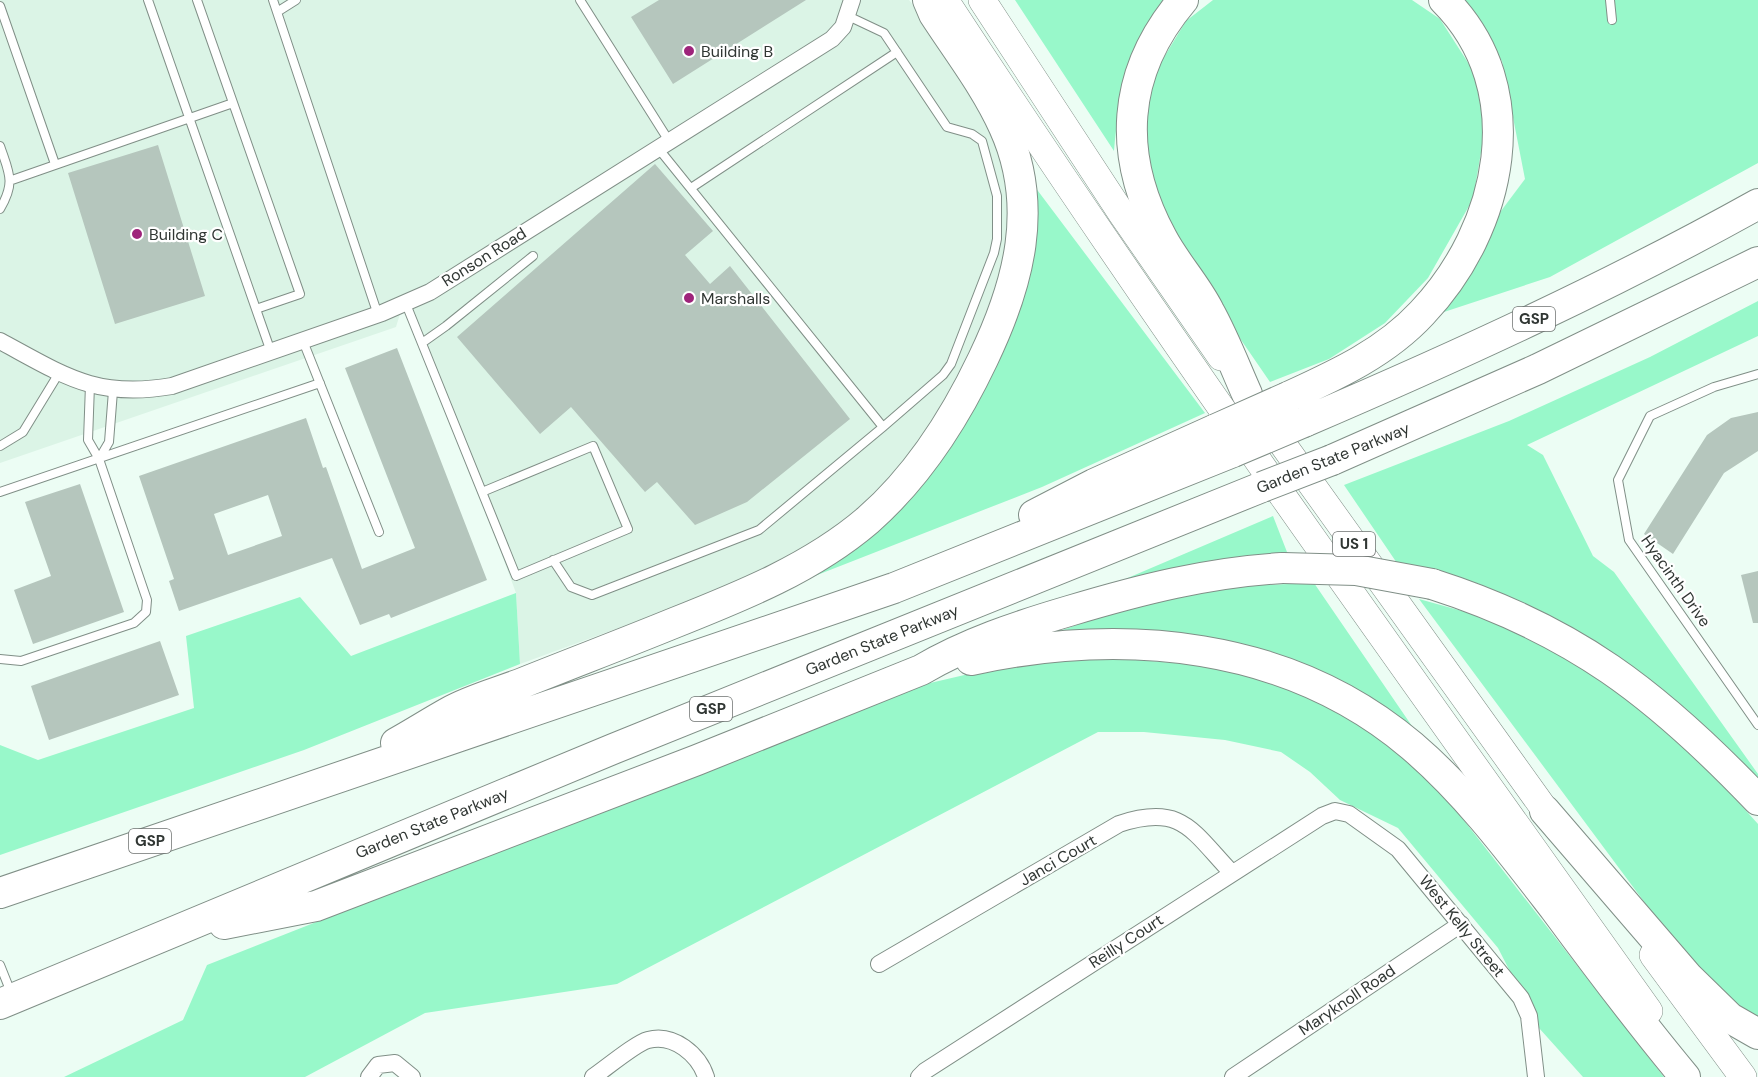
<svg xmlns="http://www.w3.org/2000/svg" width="1758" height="1077" viewBox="0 0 1758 1077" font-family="'DM Sans',sans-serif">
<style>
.built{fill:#dbf4e6}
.green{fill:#98f8ca}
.building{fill:#b5c6bd;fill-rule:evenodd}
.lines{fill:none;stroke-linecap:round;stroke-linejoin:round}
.service-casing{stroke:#808f87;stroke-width:10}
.minor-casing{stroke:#808f87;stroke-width:18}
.trunk-casing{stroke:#808f87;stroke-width:28}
.motorway-casing{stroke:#808f87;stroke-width:32}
.service{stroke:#fff;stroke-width:8}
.minor{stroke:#fff;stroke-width:16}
.trunk{stroke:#fff;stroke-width:27}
.motorway{stroke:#fff;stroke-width:30}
.motorway-bridge-casing{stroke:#808f87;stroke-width:32;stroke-linecap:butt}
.motorway-bridge{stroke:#fff;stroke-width:30}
.poi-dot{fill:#9e247b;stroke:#fff;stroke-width:2}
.labels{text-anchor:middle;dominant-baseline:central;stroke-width:4.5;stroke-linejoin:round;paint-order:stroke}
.shield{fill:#fff;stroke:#6e7270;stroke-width:1.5}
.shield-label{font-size:15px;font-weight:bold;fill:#303633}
.poi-label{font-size:16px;fill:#303633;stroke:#fff;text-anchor:start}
.street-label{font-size:16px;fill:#303633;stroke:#fff}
</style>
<rect width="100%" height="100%" fill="#ecfdf4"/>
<path class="built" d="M0,0h909l48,61 45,83 11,76 -2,52 -30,69 -73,126 -50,48 -89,58 -249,91 -4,-71 -110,-299 -10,33 -396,136z"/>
<path class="green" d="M1015,0h148c-33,47 -44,95 -49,151z
M1213,0h199l28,19 34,53 11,57 -12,70 -45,79 -43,45 -56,36 -59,23 -84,-122 -44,-100 8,-80 36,-59z
M1455,0h303v163l-208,114 -106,35 45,-85 36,-48 -23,-118z
M1032,183l173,230 -163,74 -235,92 126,-107 79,-150z
M1758,301v35l-231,109 16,10 50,101 21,16 144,202v7l-63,-58 -294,-154 -57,-84 165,-64 141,-64z
M1273,516l14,36 -164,28z
M1314,583l113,165 -87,-61 -298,-50 81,-28 87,-22z
M516,593l4,71 -216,86 -304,105v-110l38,15 156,-52 -8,-72 114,-39 51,59z
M1419,599l97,27 75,45 89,66 78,87v201l-61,-52z
M1101,657l148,12 81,33 72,53 43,41 219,281h-81l-44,-49 -41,-80 -100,-120 -58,-28 -30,-28 -29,-20 -56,-12 -81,-8h-46l-481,252 -192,29 -120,64h-241l119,-57 24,-55 706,-278 111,-26z"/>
<path class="building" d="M659,0h147l-133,84 -42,-67z
M158,145l47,151 -90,28 -47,-151z
M655,164l58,67 -28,24 25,29 20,-18 120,153 -103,83 -52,23 -38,-43 -12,10 -74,-85 -31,27 -83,-97z
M397,348l90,232 -96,38 -2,-4 -29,11 -28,-67 -153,53 -10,-30 5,-2 -35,-103 167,-58 17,50 3,-1 36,102 53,-21 -70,-180zM268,495l14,41 -54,19 -14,-41z
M1758,412v39l-34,22 -51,81 -29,-20 63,-99 24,-17z
M80,484l44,128 -91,32 -19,-54 37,-14 -26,-74z
M1758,571v52h-5l-12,-48z
M160,641l19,54 -130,45 -18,-54z"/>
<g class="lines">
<g class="service-casing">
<path id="service" d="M148,0l123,352
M197,0l103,294 -44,15
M273,0l4,12
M296,0l-19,12 101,303
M580,0l89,141
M1610,0l2,20
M0,6l55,158
M0,146c9,27 16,36 0,63
M658,148l225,279
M12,180l221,-77
M691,188l206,-136
M406,304l110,272 112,-47 -35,-83 -111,46
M303,341l76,191
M422,343l24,-17 87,-70
M1758,374l-44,13 -64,29 -32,64 11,60 129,185
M0,446l23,-14 36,-59
M99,459l10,-17 4,-51
M0,492l320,-109
M553,560l18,27 21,8 167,-65 124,-103 60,-52 8,-11 43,-111 3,-14v-43l-15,-55 -10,-7 -25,-7 -63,-94 -36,-17
M0,659l21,2 113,-38 12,-11 1,-12 -48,-141 -11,-19 2,-55
M0,965l12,30"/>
</g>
<g class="minor-casing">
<path id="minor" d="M0,341c65,35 96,58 172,45l210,-73 48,-21 402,-253 11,-12 9,-27
M879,964l240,-140c63,-21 73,7 113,49
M369,1077l9,-12 17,-2 17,14
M593,1077c12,-8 43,-34 55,-37 26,-7 51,15 58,37
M919,1077l6,-6 397,-255 13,-5 14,3 49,35 123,149 8,18 7,61
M1233,1077l228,-153"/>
</g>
<g class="trunk-casing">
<path id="trunk" d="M945,0c225,344 466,677 704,1011
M982,0l140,214 99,143
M1264,418l294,410
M1653,955l90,122"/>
</g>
<g class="motorway-casing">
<path id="motorway" d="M1183,0c-62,73 -66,155 -21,238 13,25 34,47 47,73 15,27 26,56 38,83
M1288,397c48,-22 97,-44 134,-84 80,-84 111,-224 22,-313
M1304,422c154,-66 307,-136 454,-218
M1332,460l206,-91 220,-107
M1034,515l60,-31 122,-55
M1432,584c141,45 225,110 326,216
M971,660c153,-33 317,-19 441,86 55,47 99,106 143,163 42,57 85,114 130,168
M396,743c18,-10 35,-21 53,-31 23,-13 51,-20 76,-30 50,-20 100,-39 149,-59 68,-27 138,-55 194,-103 49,-43 87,-102 115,-161 36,-75 57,-153 21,-232 -18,-40 -46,-76 -70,-113l-6,-14
M1545,811l143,166 42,41 28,16
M0,893l894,-305 339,-136
M224,924l92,-18 381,-146 224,-90c46,-27 97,-44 148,-59 70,-21 140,-39 214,-43
M0,1004l613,-255 649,-262"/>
</g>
<use href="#service" class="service"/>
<use href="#minor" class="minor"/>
<use href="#trunk" class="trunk"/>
<use href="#motorway" class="motorway"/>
<g class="motorway-bridge-casing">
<path id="motorway-bridge" d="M1216,429l72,-32
M1233,452l71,-30
M1262,487l70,-27
M1283,568l73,2 76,14"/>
</g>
<use href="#motorway-bridge" class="motorway-bridge"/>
</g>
<g class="poi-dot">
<circle cx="689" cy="51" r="6"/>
<circle cx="137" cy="234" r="6"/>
<circle cx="689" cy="298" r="6"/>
</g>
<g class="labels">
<g class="shield">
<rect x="1513" y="307" width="42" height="24" rx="4.5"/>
<rect x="1333" y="532" width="42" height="24" rx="4.5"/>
<rect x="690" y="697" width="42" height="24" rx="4.5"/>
<rect x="129" y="829" width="42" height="24" rx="4.5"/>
</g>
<g class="shield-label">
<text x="1534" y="319">GSP</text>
<text x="1354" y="544">US 1</text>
<text x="711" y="709">GSP</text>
<text x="150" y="841">GSP</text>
</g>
<g class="poi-label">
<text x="701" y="51">Building B</text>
<text x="149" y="234">Building C</text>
<text x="701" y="298">Marshalls</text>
</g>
<g class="street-label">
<text transform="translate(484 257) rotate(-32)">Ronson Road</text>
<text transform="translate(1333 458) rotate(-22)">Garden State Parkway</text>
<text transform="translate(1676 581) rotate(55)">Hyacinth Drive</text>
<text transform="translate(882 640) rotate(-22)">Garden State Parkway</text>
<text transform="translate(432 823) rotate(-22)">Garden State Parkway</text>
<text transform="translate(1058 860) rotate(-30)">Janci Court</text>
<text transform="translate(1462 926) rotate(51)">West Kelly Street</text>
<text transform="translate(1126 941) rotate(-33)">Reilly Court</text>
<text transform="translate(1347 1000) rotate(-34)">Maryknoll Road</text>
</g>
</g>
</svg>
